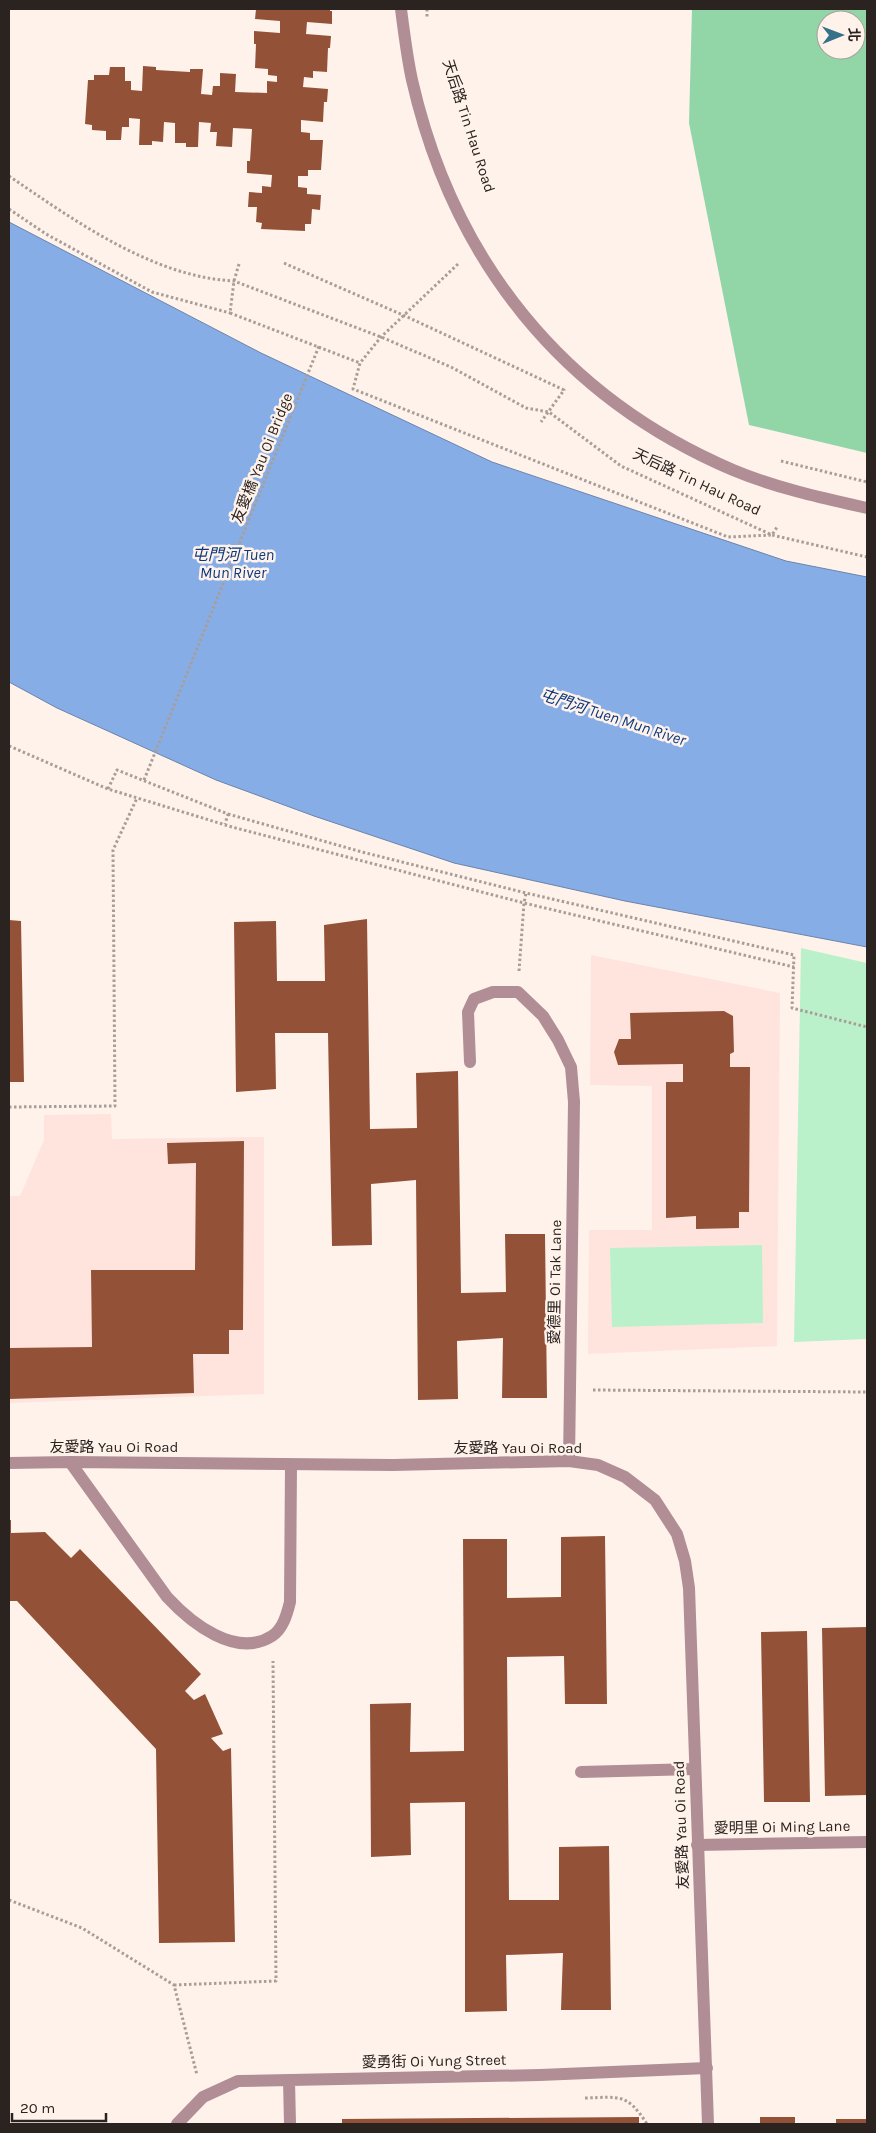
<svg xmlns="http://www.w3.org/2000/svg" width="876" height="2133" viewBox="0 0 876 2133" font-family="Karla,'Noto Sans TC',sans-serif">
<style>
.education{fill:#fee4dd}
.green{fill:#baf1cb}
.forest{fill:#92d6a8;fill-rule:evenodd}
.water{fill:#87ade7;stroke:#6b84ab}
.building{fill:#935237}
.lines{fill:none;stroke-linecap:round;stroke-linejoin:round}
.path{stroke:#a89e98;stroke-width:3;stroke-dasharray:2.5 2.5;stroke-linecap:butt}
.lane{stroke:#b18e95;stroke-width:12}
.street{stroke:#b18e95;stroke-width:12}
.labels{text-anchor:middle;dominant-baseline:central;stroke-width:5;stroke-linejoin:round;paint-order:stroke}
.street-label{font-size:15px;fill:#2b231f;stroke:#fef2eb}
.water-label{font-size:16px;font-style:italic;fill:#0b397c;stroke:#fef2eb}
</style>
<rect width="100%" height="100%" fill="#fef2eb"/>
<path class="education" d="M591,955l189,38 -3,353 -189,8 1,-124h63v-144l-62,-1z
M111,1114l1,25 152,-2v257l-255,9v-207h11l24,-56v-25z"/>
<path class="green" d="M801,948l66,15v376l-73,3z
M762,1245l1,78 -151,4 -2,-79z"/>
<path class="forest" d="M692,9h175v444l-118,-28 -60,-302zM826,20h30v30h-30z"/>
<path class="water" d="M9,222l252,131 231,109 294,99 81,16v370l-242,-46 -171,-38 -140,-47 -98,-36 -159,-72 -48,-26z"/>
<path class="building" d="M256,9h74v2h2v13l-25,-2 -1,12 25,2 -1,12h-2l-1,24 -14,-1v7l-9,-1 -1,10 25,2 -1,13h-3l-1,20 -22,-2v12l9,1v7h13l-2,30h-13v6h-10v11l9,1v6l14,1 -1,15 -8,-1 -1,15h-6v7l-44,-2 1,-6 -6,-1 1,-15h-9l1,-15 13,1v-7l9,1 1,-12 -25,-2v-12h3l2,-32 -19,-1 -1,19 -16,-1 1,-14h-7l1,-9 -12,-1 -1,25h-12v-4h-11v-20l-11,-1 -1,20 -11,-1v4h-13l1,-26 -11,-1v9h-7l-1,13h-15v-9l-14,-1v-5l-7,-1 3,-44h6v-5h15l1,-8h15v14h6v9l11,1 1,-25 13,1v3l34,2v-3h13l-2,25 11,1 1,-9h7v-13l16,1 -1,18 32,1v-12l10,1v-6l-9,-1v-6l-13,-1 1,-24h-2v-13l26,2v-12l-25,-2z
M367,919l3,210 47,-1 -1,-55 42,-2 3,222 45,-1 -1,-58h40l2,164h-45l1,-60 -46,3 1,58 -40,1 -2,-220 -45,4 1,61 -40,1 -4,-213h-53l1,56 -40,3 -2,-170 42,-1 1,60h48l-1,-56z
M9,920l12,1 3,161h-15z
M724,1011l9,5 1,36 -4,2v13h20l-1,145h-10v16l-43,1v-13l-30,2v-136h17v-18l-65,1 -4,-13 5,-13h12l-1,-26z
M244,1141l-1,189h-14v24h-36l1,39 -185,6v-51l83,-1 -1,-77h104l1,-107 -28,1 -1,-21z
M9,1520h2v13l34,-1 26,26 9,-9 121,125 -16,17 9,9 11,-6 18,40 -12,4 12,13 8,-3 4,194 -76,1 -3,-194 -139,-148h-8z
M605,1536l2,168h-42l-1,-48 -57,1 2,243h50v-53l50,-1 2,164h-50l2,-57 -57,2 1,56 -42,1v-210l-55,1 1,52 -40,2 -1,-153 41,-1 -1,49 54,-1 -1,-212h44v59l54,-1v-60z
M867,1627v168l-42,1 -3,-168z
M807,1631l3,171h-46l-3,-170z
M639,2117v7h-297v-5z
M760,2117h35v7h-35z
M836,2119h31v5h-31z"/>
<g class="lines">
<path class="path" d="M427,9v9
M9,176c66,45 144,101 225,105l147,56 70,30 75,41 23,4 72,54 151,69 95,22
M9,209l37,25 106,58 78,21
M284,263l119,52 161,75 -23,32
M239,264l-5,17 -4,32 130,50
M458,264l-77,73 -21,26 -7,26 375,148 44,-2 5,-8
M781,461l86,21
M9,746l99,43 124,38 292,76 270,64
M144,780l175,-434
M108,789l9,-19 111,44 -3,10
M228,814l134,38 164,41 268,62 -2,53 75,19
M519,971l5,-68 2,-10
M9,1107l106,-1 -2,-256 24,-52
M593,1390l274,2
M9,1900l73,28 92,57 23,90
M174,1985l102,-4 -3,-320
M585,2098c35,-1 42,-5 62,26"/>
<path class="lane" d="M470,1062l-2,-50 6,-13 19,-7h25l25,24 15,24 13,27 3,35
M70,1462l97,135c24,26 69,62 105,39 11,-7 15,-22 18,-34l1,-137
M581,1772l114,-3
M697,1845l170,-3
M289,2080l1,44
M177,2124l26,-27 35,-16 302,-6 167,-7"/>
<path class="street" d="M401,9c3,23 6,48 11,71 41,180 150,317 321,390 43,18 89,28 134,38
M569,1461l5,-359
M9,1463l61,-1 323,3 176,-4 29,4 27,12 30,23 22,34 8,27 4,27 19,536"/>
</g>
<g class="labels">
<g class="street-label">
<text transform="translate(469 126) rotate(72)">天后路 Tin Hau Road</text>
<text transform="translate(262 458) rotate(-68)">友愛橋 Yau Oi Bridge</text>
<text transform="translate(697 482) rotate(25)">天后路 Tin Hau Road</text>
<text transform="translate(555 1282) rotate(-89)">愛德里 Oi Tak Lane</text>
<text x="114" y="1447">友愛路 Yau Oi Road</text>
<text x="518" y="1448">友愛路 Yau Oi Road</text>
<text transform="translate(681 1825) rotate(-92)">友愛路 Yau Oi Road</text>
<text transform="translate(782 1827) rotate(-1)">愛明里 Oi Ming Lane</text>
<text transform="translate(434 2061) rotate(-1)">愛勇街 Oi Yung Street</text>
</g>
<g class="water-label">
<text x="233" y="554">屯門河 Tuen<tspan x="233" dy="18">Mun River</tspan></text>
<text transform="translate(613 717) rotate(18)">屯門河 Tuen Mun River</text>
</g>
</g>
<rect width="876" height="2133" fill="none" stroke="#2b231f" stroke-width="20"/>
<g transform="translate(841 35) rotate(89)"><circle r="24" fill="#fef2eb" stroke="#aa9f99"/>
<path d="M0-4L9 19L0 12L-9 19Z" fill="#357188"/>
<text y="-8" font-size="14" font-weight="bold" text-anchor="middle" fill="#2b231f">北</text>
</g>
<path d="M12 2113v8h94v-8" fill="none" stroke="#2b231f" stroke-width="2.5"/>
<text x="20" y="2113" font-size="15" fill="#2b231f" stroke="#fef2eb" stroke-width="4" paint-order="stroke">20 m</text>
</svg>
